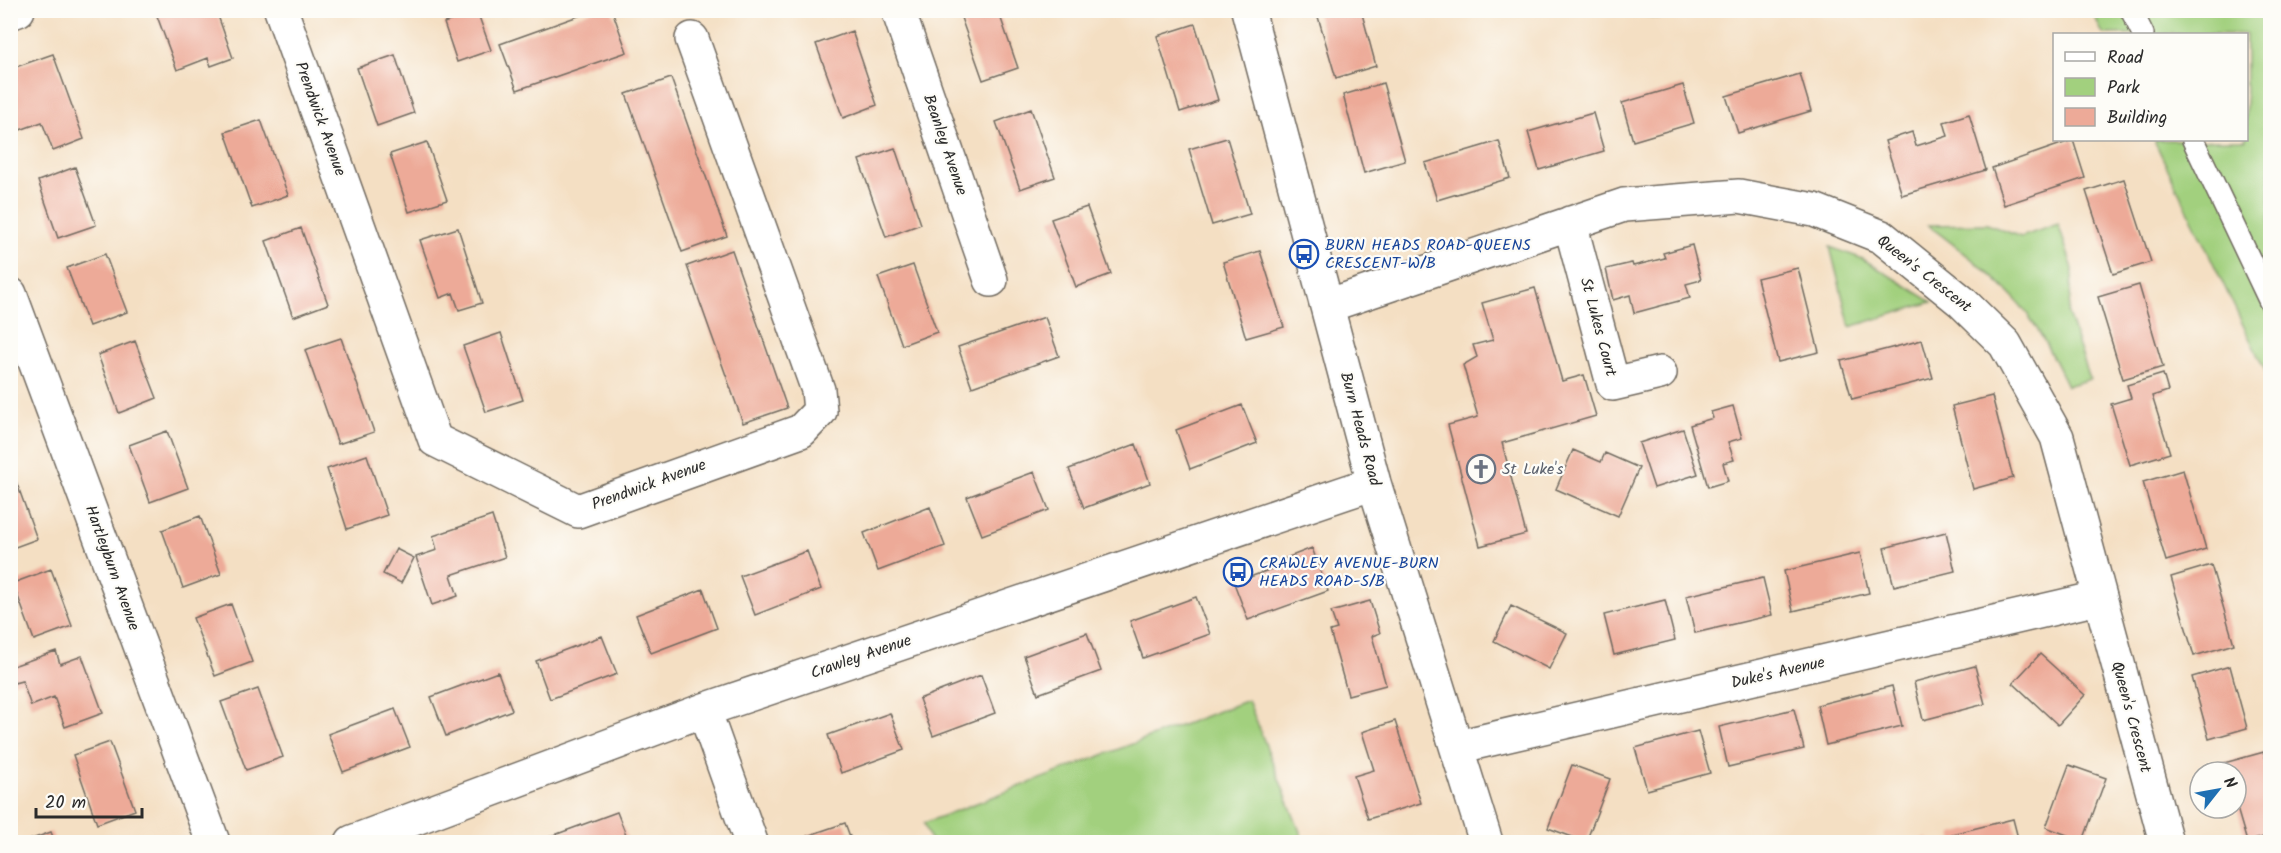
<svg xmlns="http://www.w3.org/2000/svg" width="2281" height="853" viewBox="0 0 2281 853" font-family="Kalam,sans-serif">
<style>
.green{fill:#a2d07e;stroke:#667e54;stroke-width:1.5}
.building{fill:#edaa98}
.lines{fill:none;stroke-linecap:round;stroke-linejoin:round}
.service-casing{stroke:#716a60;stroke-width:24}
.minor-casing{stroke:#716a60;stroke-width:36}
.service{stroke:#fff;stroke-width:21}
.minor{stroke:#fff;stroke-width:33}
.labels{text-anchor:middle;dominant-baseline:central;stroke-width:4.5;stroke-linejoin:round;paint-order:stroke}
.street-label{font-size:16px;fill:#2b2b2b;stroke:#fdfcf7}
.transit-label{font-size:16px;fill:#164399;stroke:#fdfcf7;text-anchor:start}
.worship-label{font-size:16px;fill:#5b616d;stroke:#fdfcf7;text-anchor:start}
</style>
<rect width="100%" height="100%" fill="#fdfcf7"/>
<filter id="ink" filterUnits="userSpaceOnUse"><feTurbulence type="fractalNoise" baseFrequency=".0167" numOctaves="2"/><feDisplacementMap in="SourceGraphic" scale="12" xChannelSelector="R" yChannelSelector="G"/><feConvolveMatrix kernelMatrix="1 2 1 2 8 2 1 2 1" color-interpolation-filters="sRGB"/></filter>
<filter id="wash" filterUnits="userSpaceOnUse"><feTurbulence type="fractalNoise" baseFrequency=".008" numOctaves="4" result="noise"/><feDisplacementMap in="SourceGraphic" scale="24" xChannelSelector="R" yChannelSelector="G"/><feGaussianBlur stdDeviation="1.35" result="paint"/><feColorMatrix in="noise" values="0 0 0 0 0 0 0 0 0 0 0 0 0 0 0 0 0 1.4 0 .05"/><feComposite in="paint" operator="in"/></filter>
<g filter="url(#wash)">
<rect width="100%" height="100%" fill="#f4dfc3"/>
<path class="green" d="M1619,11l42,-1v1l-2,7z
M2092,11h178v370l-116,-241h92v-106h-143z
M1987,224l34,13 37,-13 15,45 -5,45 22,65 -23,7c-15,-30 -30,-64 -53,-88 -26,-28 -56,-50 -86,-73z
M1830,247l33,12 69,43 -82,25z
M1248,700l56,142h-373l-7,-19z"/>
<g id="blocks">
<path class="building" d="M174,10h42l17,48 -22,8 -3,-8 -31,12 -20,-54z
M595,10h17l15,42 -110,38 -17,-46z
M964,10h34l20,58 -35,12 -24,-68z
M1316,10h45l15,56 -40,12z
M477,11l14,39 -34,12 -13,-39z
M1195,24l23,76 -38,12 -23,-76z
M852,31l25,74 -34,13 -27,-74z
M53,54l31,85 -31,12 -11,-29 -22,8 -10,-25v-36z
M395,55l19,58 -37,13 -20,-58z
M1800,74l11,37 -73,22 -12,-37z
M671,78l56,158 -45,16 -56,-158z
M1383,83l22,78 -41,12 -21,-78z
M1683,85l11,38 -61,18 -11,-38z
M1031,109l24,68 -35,12 -24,-67z
M1593,113l11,38 -65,19 -11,-38z
M1969,114l17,56 -84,25 -17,-54 27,-9 4,14 32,-10 -4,-14z
M261,120l27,75 -36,13 -27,-76z
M1227,138l23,76 -38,11 -23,-76z
M2073,140l12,38 -81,27 -12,-37z
M1499,141l11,37 -73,22 -12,-37z
M427,142l20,58 -38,12 -19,-58z
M895,148l26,76 -35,13 -27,-77z
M75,167l21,58 -38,13 -20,-57z
M2124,179l27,83 -38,12 -27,-83z
M1087,207l24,67 -35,13 -25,-68z
M301,228l27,76 -35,13 -27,-76z
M458,228l24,75 -23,7 -6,-17 -13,5 -20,-58z
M1692,245l9,35 -15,4 4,14 -56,15 -4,-18 -17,5 -7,-31 26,-6 1,3 32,-8 -2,-5z
M732,250l55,158 -44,15 -56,-157z
M1260,251l24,76 -38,11 -23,-76z
M105,254l22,58 -38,14 -22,-58z
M913,265l24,67 -35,13 -24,-68z
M1798,268l21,84 -41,10 -21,-84z
M2139,285l24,82 -40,12 -25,-82z
M1535,288l27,93 22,-6 12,41 -94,27 24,91 -46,12 -32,-121 30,-8 -15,-52 14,-8 -4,-12 20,-5 -11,-37z
M1045,317l14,39 -87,31 -14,-40z
M501,333l22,67 -37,12 -23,-66z
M341,338l33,94 -36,12 -33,-94z
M1922,340l11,38 -81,21 -11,-38z
M135,341l22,57 -38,15 -21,-58z
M2163,374l5,17 -16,5 18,57 -40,12 -19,-61 20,-6 -4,-13z
M1992,396l21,82 -40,11 -21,-83z
M1242,405l15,38 -67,26 -14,-39z
M1733,406l9,32 -14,4 6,18 -11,3 5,18 -20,6 -18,-62 23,-7 -2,-6z
M1683,429l15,45 -44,14 -15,-45z
M167,431l21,57 -38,14 -21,-57z
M1136,444l14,39 -66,25 -15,-39z
M1573,450l28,12 4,-9 34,15 -21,48 -62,-27z
M367,455l20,60 -40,14 -20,-60z
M2183,470l23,79 -40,12 -23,-79z
M1034,472l15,38 -67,25 -15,-38z
M16,481l21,58 -27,10v-66z
M930,507l15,39 -67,25 -14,-38z
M200,516l21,58 -38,14 -21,-58z
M492,516l13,41 -54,18 7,21 -26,9 -16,-48 21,-7 -4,-14z
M1946,532l9,39 -61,15 -10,-38z
M1312,548l16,43 -80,29 -14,-37 48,-18 -1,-5z
M396,549l18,9 -13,25 -18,-9z
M807,551l14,38 -66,26 -15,-39z
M1860,553l9,40 -76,18 -9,-40z
M2211,565l23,79 -40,12 -23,-79z
M51,569l21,57 -38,14 -21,-57z
M1763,578l9,37 -77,18 -9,-37z
M703,589l14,39 -66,25 -15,-38z
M1196,597l14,37 -67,24 -13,-37z
M1665,600l10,40 -61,15 -10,-40z
M1370,601l10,32 -8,3 14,49 -38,10 -18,-64 7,-2 -6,-17z
M231,604l21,58 -37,14 -22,-58z
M1511,606l56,27 -18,36 -55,-28z
M1087,633l14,38 -63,23 -14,-38z
M602,636l15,38 -67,25 -14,-38z
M56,651l4,13 22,-8 21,57 -38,14 -11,-30 -23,9 -9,-25 -8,2 -4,-16z
M2040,654l45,41 -27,30 -45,-42z
M1975,666l10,38 -62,16 -9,-38z
M2230,666l17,62 -38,11 -17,-62z
M498,672l14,38 -66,26 -15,-39z
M981,675l14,38 -62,23 -14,-37z
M1892,686l10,40 -76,19 -9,-40z
M258,689l25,68 -37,13 -25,-68z
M395,709l15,38 -67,25 -15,-38z
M1794,709l10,40 -76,18 -9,-40z
M890,713l14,37 -63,23 -13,-38z
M1395,721l26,82 -53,16 -14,-43 20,-6 -12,-38z
M1698,731l12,42 -63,17 -12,-42z
M110,742l25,68 -38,14 -24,-69z
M2264,752l6,23v60l-23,7 -11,-37v-33h-10l-2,-9z
M1572,765l38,14 -24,63 -38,-14z
M2069,765l37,13 -23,63 -37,-14z
M617,812l12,30h-78l-2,-5z
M2013,819l6,23h-65l-2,-8z
M845,823l7,19h-42l-3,-6z
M51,832l4,10h-31z
M1928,838l1,4h-17z"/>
</g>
</g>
<g filter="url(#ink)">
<use href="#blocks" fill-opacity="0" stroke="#716a60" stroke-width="1.5"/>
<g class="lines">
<g class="service-casing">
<path id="service" d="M2131,10l12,24
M2193,140l77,162"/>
</g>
<g class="minor-casing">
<path id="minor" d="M281,10l154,430 143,71 223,-80 19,-20 -2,-21 -126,-351
M898,10l93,270
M1248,10l126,473 112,359
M10,13l8,-3
M1570,223l43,161 47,-11
M10,294l203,548
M1327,306l297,-101 115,-9 75,14 68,27 79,64 44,43 52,93 109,405
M704,710l47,132
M1457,747l641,-149
M352,842l352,-132 670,-227"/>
</g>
<use href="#service" class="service"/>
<use href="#minor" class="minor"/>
</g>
</g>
<defs>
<g id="bus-ring" transform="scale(1.5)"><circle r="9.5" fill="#fdfcf7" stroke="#1a4fb4" stroke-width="1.5"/><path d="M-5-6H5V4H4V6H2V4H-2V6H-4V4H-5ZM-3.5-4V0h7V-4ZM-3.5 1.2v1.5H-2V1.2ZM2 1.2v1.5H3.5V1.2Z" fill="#1a4fb4"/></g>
<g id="church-ring" transform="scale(1.5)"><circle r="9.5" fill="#fdfcf7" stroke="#6b7280" stroke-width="1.5"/><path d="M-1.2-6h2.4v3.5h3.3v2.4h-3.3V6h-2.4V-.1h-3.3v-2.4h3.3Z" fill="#6b7280"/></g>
</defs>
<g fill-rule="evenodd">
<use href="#bus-ring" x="1304" y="254"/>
<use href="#church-ring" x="1481" y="469"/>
<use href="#bus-ring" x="1238" y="572"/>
</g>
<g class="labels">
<g class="street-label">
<text transform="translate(320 119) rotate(70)">Prendwick Avenue</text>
<text transform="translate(945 145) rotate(71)">Beanley Avenue</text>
<text transform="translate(1924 274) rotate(38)">Queen's Crescent</text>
<text transform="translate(1598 327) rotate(75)">St Lukes Court</text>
<text transform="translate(1360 429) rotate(75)">Burn Heads Road</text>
<text transform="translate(649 485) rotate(-20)">Prendwick Avenue</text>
<text transform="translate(112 568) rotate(70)">Hartleyburn Avenue</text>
<text transform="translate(861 657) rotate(-19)">Crawley Avenue</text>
<text transform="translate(1778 673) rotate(-13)">Duke's Avenue</text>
<text transform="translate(2131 717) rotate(75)">Queen's Crescent</text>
</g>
<g class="transit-label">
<text x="1325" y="245">BURN HEADS ROAD-QUEENS<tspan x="1325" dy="18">CRESCENT-W/B</tspan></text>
<text x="1259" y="563">CRAWLEY AVENUE-BURN<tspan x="1259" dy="18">HEADS ROAD-S/B</tspan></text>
</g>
<g class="worship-label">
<text x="1502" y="469">St Luke's</text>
</g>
</g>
<rect width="2281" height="853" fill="none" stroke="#fdfcf7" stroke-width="36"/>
<rect x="2053" y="33" width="195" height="108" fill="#fdfcf7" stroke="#a9a8a5" stroke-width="1.5"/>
<rect x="2065" y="52" width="30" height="9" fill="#ffffff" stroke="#a9a8a5" stroke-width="1.5"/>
<text x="2107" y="63" font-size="18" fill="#2b2b2b">Road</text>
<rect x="2065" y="78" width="30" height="18" fill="#a2d07e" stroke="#a9a8a5" stroke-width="1.5"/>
<text x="2107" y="93" font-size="18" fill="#2b2b2b">Park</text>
<rect x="2065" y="108" width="30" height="18" fill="#edaa98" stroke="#a9a8a5" stroke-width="1.5"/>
<text x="2107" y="123" font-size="18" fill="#2b2b2b">Building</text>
<g transform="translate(2218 790) rotate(59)"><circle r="28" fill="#fdfcf7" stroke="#a9a8a5" stroke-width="1.5"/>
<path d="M0-4.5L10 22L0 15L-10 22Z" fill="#1f6fb2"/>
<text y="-9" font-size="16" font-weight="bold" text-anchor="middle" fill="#2b2b2b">N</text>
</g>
<path d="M36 808v9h106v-9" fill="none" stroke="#2b2b2b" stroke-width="3"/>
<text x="45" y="808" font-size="18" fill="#2b2b2b" stroke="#fdfcf7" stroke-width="4.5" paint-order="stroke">20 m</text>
</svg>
